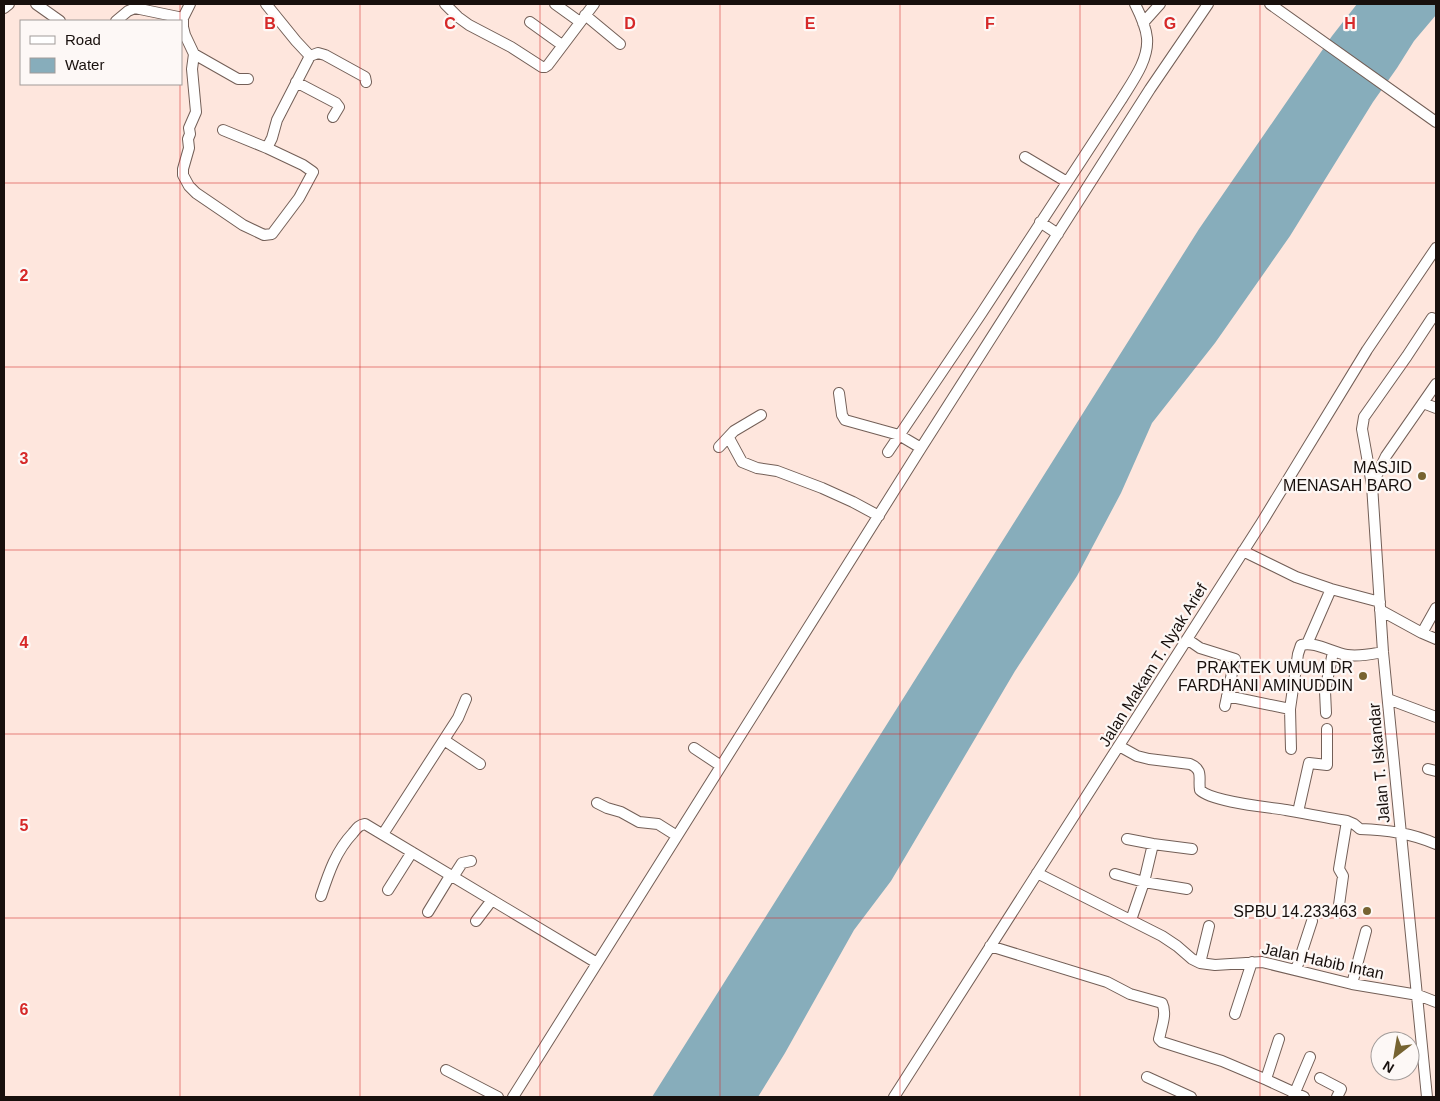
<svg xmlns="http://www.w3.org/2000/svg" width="1440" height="1101" viewBox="0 0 1440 1101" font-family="Helvetica,sans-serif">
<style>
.water{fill:#87adbb}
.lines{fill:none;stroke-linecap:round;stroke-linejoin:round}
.minor-casing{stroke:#735f57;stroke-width:12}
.minor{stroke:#fff;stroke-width:10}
.grid{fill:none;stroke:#d62828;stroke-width:1;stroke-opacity:0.55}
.poi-dot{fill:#766331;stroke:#fdf8f6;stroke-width:2}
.labels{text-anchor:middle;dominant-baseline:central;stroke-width:4.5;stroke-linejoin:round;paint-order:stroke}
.poi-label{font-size:16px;fill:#18100d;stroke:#fdf8f6;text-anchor:end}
.street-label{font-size:16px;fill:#18100d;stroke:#fdf8f6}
.grid-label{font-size:16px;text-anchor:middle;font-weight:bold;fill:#d62828;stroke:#fdf8f6;stroke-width:4.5;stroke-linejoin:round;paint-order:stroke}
</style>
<rect width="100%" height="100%" fill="#fee6dd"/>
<path class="water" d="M1357,4h79v11l-22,26 -17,27 -24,34 -83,134 -75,107 -63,80 -31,70 -44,83 -62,95 -124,210 -37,49 -69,123 -27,44h-106l547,-868 133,-193z"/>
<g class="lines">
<g class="minor-casing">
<path id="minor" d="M36,4l24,17
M266,4l30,37 14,15 -33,64 -5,18 -5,10
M445,4l13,13 11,8 42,22 31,20h3l3,-2 46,-61
M555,4l25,18
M1270,4l166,118
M4,8l5,-4
M585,15l35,29
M183,18v9l2,8 9,19 -2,15 4,43 -7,16 1,6 -2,5 1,9 -6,21v6l6,11 7,7 47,32 21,10 8,-1 27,-36 14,-26 -10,-7 -36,-17 -44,-18
M116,21l12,-10 7,-3 48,10 7,-14
M530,22l32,23
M1143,23l17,-19
M194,54l44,25h10
M310,56l8,-3 7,2 40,22 1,5
M296,82l40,21 3,4 -6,10
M1025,157l42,25
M1040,222l18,12
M839,393l3,22 3,5 54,15 22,13
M1423,403l13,5
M729,438l13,24 15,6 20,3 45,17 31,14 26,14
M719,447l15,-16 27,-16
M888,452l93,-138 140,-214c11,-18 28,-40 26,-62 -1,-12 -7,-24 -12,-34
M1372,485l-10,-56 2,-12 43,-61 25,-38
M1243,551l53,26 35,12 49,13
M1380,610l42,23 14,6
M1422,633l14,-25
M1187,639l13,9 35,11 -10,47
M1307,644l24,-55
M1227,696l63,13 8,-55 3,-9c14,-4 32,8 46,10 12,2 25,-1 36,-3
M1388,699l48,18
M1290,709l1,40
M1326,713l-1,-22 8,-39
M444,740l36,24
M1119,746l18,10 12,3 41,5c14,6 8,14 10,26 12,12 67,17 86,20 21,4 41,8 61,11l7,3 6,5c27,1 51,4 76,15
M694,748l27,18
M1428,769l8,2
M597,803l10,5 14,4 18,10 19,2 19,12
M1298,812l11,-49 18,2v-36
M383,834l75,-116 8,-19
M1127,839l26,5 39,5
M1037,873l125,63 15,10 15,13 8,4 15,2 47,-3 90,22 66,11 18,7
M1115,874l29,8 43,7
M453,877l9,-14 9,-2
M388,890l24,-38
M321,896c8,-24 15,-45 32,-63 4,-5 6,-8 12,-9l232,139
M1339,905l4,-29 -4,-7 8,-48
M428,912l22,-36
M1131,920l13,-38 9,-38
M476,921l16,-21
M990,946l117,36 23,12 32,9c5,10 0,22 -2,32l-1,4 3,3 60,19 45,19 37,17
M1200,963l9,-37
M1296,970l16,-49
M1352,984l14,-53
M1235,1014l17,-52
M446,1070l52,27
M1147,1077l44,20
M1320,1078l21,11 -4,8
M1266,1079l13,-40
M513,1097l408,-649 229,-359 58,-85
M894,1097l368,-575 105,-172 69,-102
M1293,1097l17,-40
M1427,1097l-44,-445 -11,-167 14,-29 50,-72"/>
</g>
<use href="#minor" class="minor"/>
</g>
<path class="grid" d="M180,4v17M360,4v1093M540,4v1093M720,4v1093M900,4v1093M1080,4v1093M1260,4v1093M180,84v1013M4,183h1432M4,367h1432M4,550h1432M4,734h1432M4,918h1432"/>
<g class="poi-dot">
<circle cx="1422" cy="476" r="5"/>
<circle cx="1363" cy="676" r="5"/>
<circle cx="1367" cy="911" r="5"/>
</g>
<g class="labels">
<g class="poi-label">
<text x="1412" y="467">MASJID<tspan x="1412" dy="18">MENASAH BARO</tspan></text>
<text x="1353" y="667">PRAKTEK UMUM DR<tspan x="1353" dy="18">FARDHANI AMINUDDIN</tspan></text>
<text x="1357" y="911">SPBU 14.233463</text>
</g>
<g class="street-label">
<text transform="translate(1153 665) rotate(-58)">Jalan Makam T. Nyak Arief</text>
<text transform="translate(1379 763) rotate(-95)">Jalan T. Iskandar</text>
<text transform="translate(1323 961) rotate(12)">Jalan Habib Intan</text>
</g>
</g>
<g class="grid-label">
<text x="270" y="29">B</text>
<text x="450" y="29">C</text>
<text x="630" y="29">D</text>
<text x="810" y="29">E</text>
<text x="990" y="29">F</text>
<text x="1170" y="29">G</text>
<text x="1350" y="29">H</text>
<text x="24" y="281">2</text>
<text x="24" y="464">3</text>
<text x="24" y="648">4</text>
<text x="24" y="831">5</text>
<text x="24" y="1015">6</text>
</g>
<rect width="1440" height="1101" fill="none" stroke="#18100d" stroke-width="10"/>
<rect x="20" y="20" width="162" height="65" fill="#fdf8f6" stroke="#a19b99"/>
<rect x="30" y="36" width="25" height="8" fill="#ffffff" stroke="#a19b99"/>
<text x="65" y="45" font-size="15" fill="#18100d">Road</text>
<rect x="30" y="58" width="25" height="15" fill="#87adbb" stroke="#a19b99"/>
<text x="65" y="70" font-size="15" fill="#18100d">Water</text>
<g transform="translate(1395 1056) rotate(211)"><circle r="24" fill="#fdf8f6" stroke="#a19b99"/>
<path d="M0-4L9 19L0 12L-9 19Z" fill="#766331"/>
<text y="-8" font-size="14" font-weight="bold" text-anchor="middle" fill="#18100d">N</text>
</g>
</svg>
